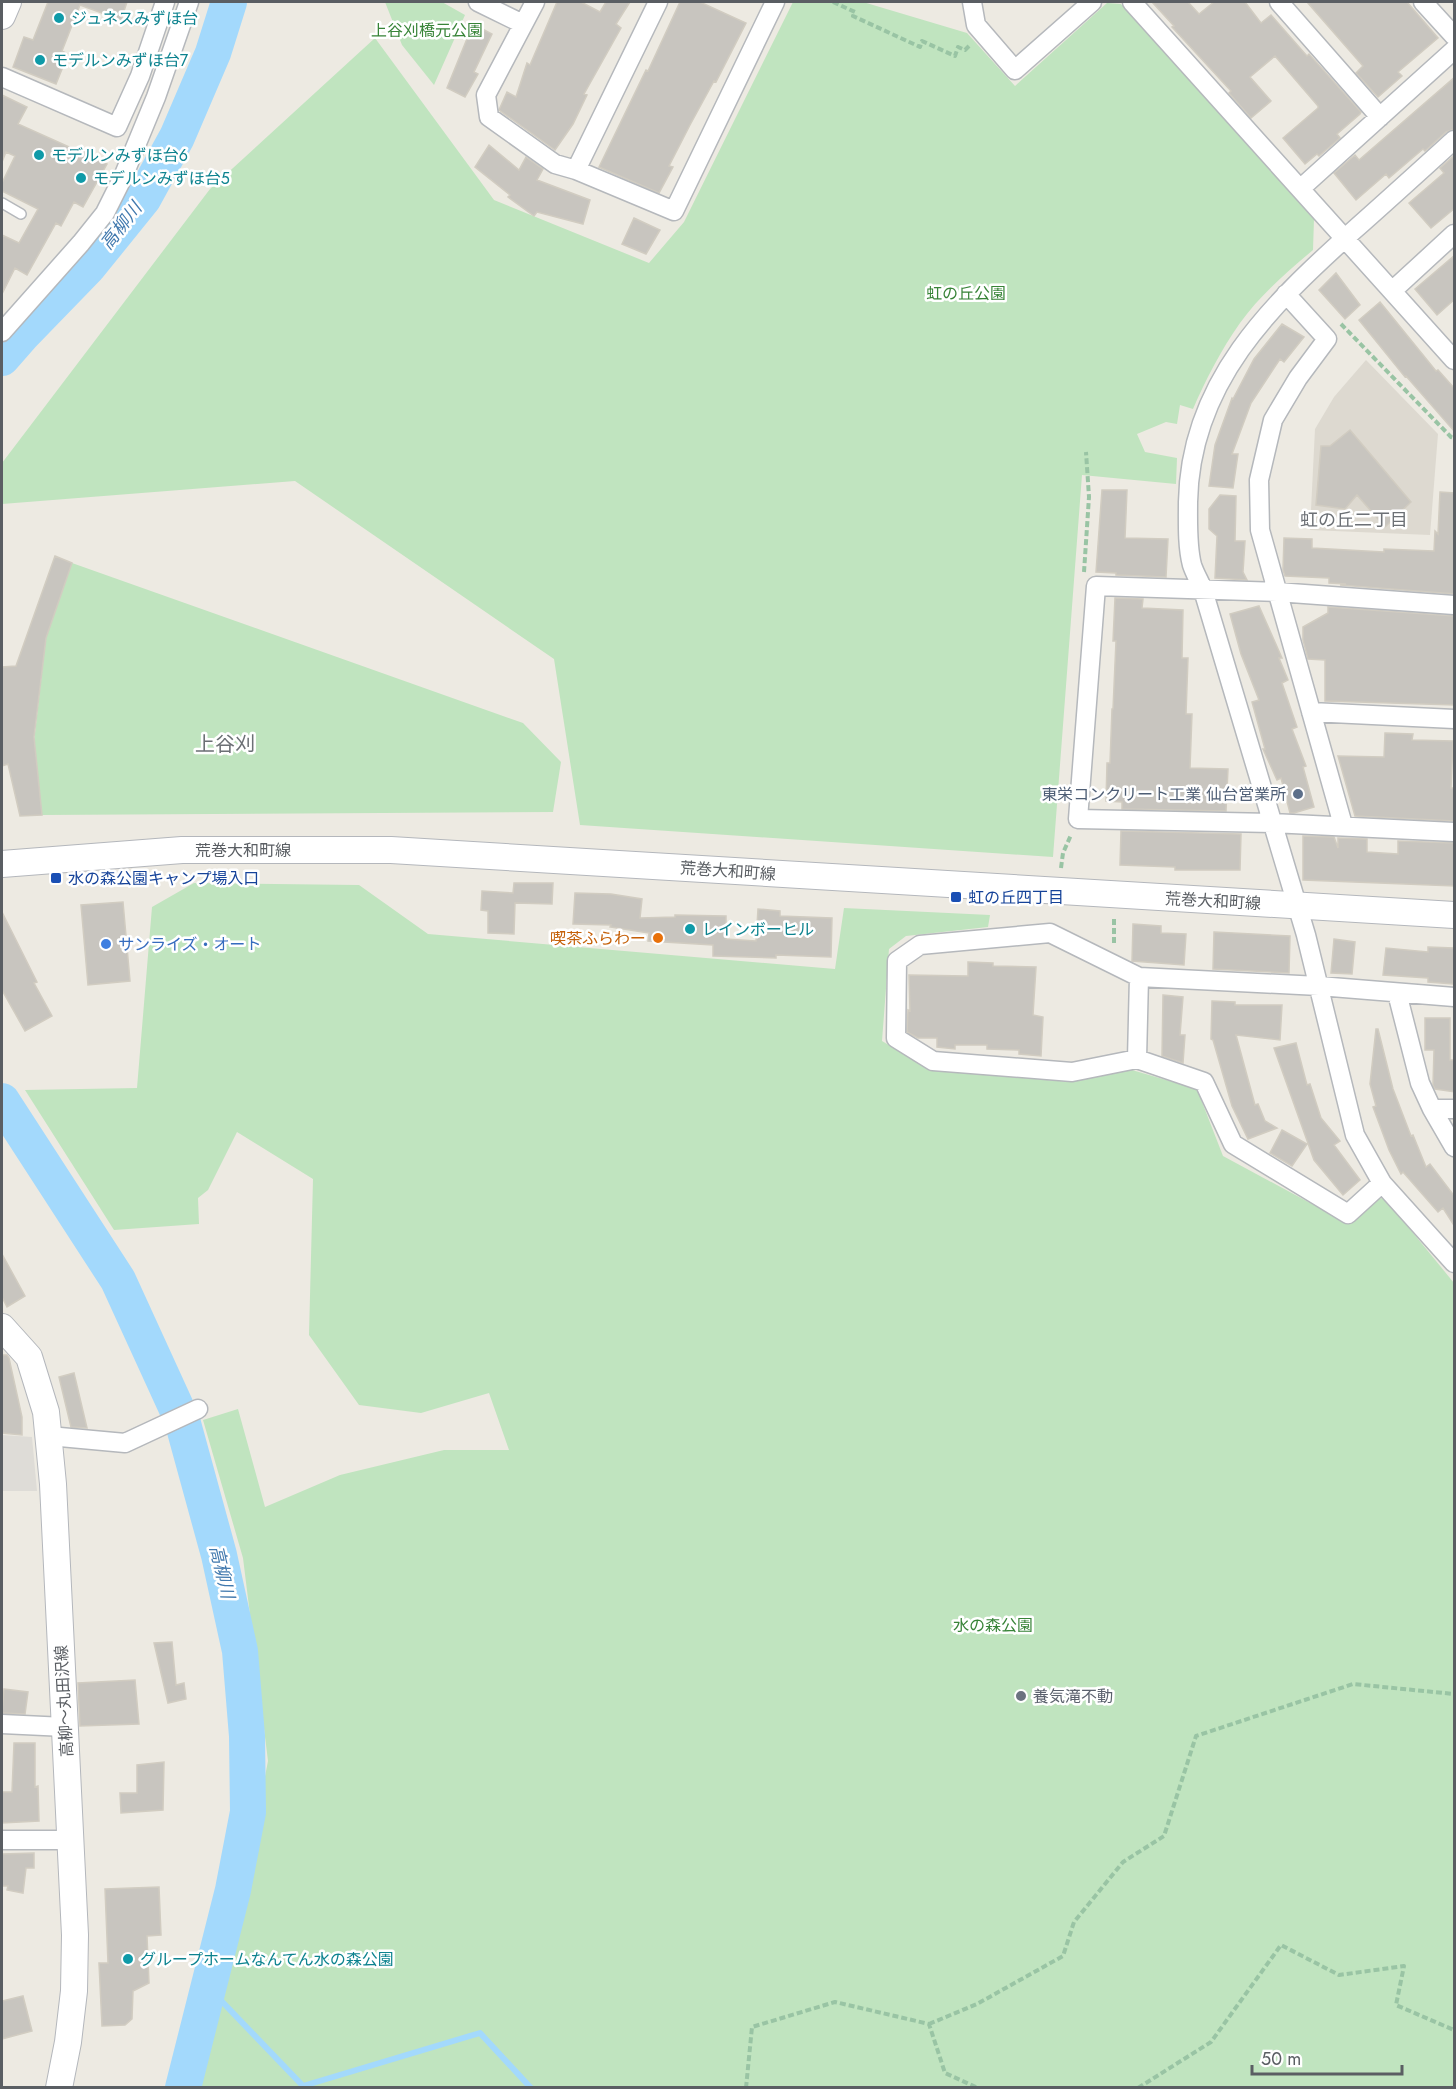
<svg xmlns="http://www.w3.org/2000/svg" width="1456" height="2089" viewBox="0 0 1456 2089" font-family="Jost,'Noto Sans JP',sans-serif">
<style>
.industrial{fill:#dedcd7}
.education{fill:#ddd9d0}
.green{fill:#c0e4bf}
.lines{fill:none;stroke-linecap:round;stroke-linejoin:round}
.stream{stroke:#a3d9fc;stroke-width:6}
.river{stroke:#a3d9fc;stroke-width:36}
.building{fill:#c8c5bf;stroke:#d1ccc1;stroke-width:1.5}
.lane-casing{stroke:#b5b8bc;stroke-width:12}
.street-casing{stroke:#b5b8bc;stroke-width:21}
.secondary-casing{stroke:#b4b7bc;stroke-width:28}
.path{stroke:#99c4a4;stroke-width:4;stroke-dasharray:6 3;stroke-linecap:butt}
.lane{stroke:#fff;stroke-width:9}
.street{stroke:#fff;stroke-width:18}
.secondary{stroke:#fff;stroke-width:26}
.culture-dot{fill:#0f9aa8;stroke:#fff;stroke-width:2}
.service-dot{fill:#5c6f8a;stroke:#fff;stroke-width:2}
.transit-dot{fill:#1a4fb4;stroke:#fff;stroke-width:2}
.food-dot{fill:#e8710a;stroke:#fff;stroke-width:2}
.shop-dot{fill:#3f7fe0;stroke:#fff;stroke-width:2}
.worship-dot{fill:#6b7280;stroke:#fff;stroke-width:2}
.labels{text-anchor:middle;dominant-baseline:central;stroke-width:5;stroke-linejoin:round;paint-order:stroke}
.culture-label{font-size:16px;fill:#0d838f;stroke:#fff;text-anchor:start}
.park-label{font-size:16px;fill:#388438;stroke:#fff}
.service-label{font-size:16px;fill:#4e5e75;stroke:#fff;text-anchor:end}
.street-label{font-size:16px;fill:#5a5e63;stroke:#fff}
.transit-label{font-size:16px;fill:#164399;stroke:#fff;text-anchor:start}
.food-label{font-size:16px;fill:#c56008;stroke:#fff;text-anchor:end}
.shop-label{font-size:16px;fill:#366cbe;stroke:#fff;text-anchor:start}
.worship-label{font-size:16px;fill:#5b616d;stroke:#fff;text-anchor:start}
.water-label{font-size:18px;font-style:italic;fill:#4179ae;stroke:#fff}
.neighbourhood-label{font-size:18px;fill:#6c7075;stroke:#fff}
.quarter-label{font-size:20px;fill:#6c7075;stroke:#fff}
</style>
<rect width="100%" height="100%" fill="#edeae2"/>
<path class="industrial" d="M2,1435l30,2 5,54h-35z"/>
<path class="education" d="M1366,360l72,74 -8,101 -120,-5 5,-101 19,-32z"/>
<path class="green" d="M385,2h57l23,13 -31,70 -32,-40z
M793,2h70l104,31 48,53 92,-83 14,1 193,215 -1,31c-26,22 -53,45 -73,73 -19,27 -34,56 -47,86l-13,-4 -3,19 -11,-2 -29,12 8,18 32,6 -1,26 -94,-9 -29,382 -473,-32 -26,-166 -259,-178 -293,23v-41l208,-274 165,-151 119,162 155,63 35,-41z
M72,563l451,160 38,39 -8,50 -511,3 -8,-73 12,-104z
M194,883l165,2 69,49 407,35 9,-61 146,7 -2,12 -82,9 -17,13 -7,92 49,29 139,12 62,-12 65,19 26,67 126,68 27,-24 6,-2 5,3 67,82v804h-1255l22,-86 47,-240 -25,-203 -40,-138 35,-11 27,98 75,-32 104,-25h65l-20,-57 -68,20 -62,-8 -50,-70 4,-156 -76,-47 -29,58 -10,8 1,26 -85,6 -89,-140 112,-2 15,-181z"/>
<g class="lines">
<path class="stream" d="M209,1988l94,98 177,-53 51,55"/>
<path class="river" d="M2,358l21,-24 65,-67 55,-68 34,-62 36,-84 16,-51
M2,1101l116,179 64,140 37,135 21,96 7,85 1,76 -15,78 -50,198"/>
</g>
<path class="building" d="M48,2h79l-6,18 -41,-15 -18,46 6,3 -12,30 -43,-17 11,-30 9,3z
M557,2h24l19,10 6,-10h24l-14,22 5,4 -37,66 3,1 -14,29 -18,26 -56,-40 8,-18 9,5 11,-34 3,2z
M680,2h20l46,21 -30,59 -2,-1 -24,44 -21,41 4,1 -14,26 -60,-26 47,-97 2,1z
M1152,2h36l11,12 15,-12h31l16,21 10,-8 36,41 2,-2 52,58 -1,2 -23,20 3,4 -21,18 -2,-2 -12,10 -22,-26 35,-30v-2l-43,-50 -25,21 21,24 -20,17 -22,-25 2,-2 -59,-64 2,-1z
M1307,2h100l31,36 -40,34 4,4 -24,21 -22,-24 7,-7z
M473,24l19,10 -18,38 4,2 -13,23 -18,-9z
M1455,77v52l-9,3 -21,19 -2,-2 -34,29 -3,-4 -30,26 -22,-27 21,-18 4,5z
M2,95l25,12 -9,17 60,27 2,-3 27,16 -24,43 -9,-5 -13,24 -5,-3 -29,52 -12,-7 -13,26v-59l17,8 19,-34 -36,-18v-8l13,-27 -9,-4 -4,10z
M489,145l30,25 7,-13 17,12 -6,11 53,20 -7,24 -46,-12 -3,4 -26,-19 2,-2 -35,-28z
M1455,155v53l-24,20 -22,-25 35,-30 -4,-5z
M634,218l26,12 -14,24 -24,-10z
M1455,255v44l-18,16 -22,-26z
M1336,273l24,32 -15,14 -26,-29z
M1380,302l56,69 2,-1 17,19v43l-49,-56 -1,1 -46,-57z
M1282,324l22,13 -20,25 -4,-3 -29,44 -19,51h6l-5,34 -24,-2 6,-41 17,-47 1,1 21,-40z
M1350,430l61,72 -26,25 -28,-32 -12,14 -29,-4 5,-59h9z
M1102,490h25l-2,48 43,1 -2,38 -50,-2v-2l-20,-1z
M1440,492l15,1v101l-115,-9 6,-1 -17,-1v-5l-44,-2 -2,-6 1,-32 28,1v9l72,4v-3l50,2 1,-20 3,3z
M1220,495l16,1 -1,45h10l-2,31 4,8 -32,-2 2,-42 -8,-7v-20z
M55,556l17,7 -26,75 -12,99 8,78 -22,1 -12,-52 -6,2v-99l14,-1z
M1115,598l28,1 -1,9 41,2 -1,48h6l-2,56h6l-2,54 38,1 -2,42 -104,-2v-7l-16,-1 1,-38h3l2,-54h1l3,-68h-3z
M1259,606l23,52h-3l9,22 -6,3 15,44 -5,2 14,37 -3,1 11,40 -20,6h-4l-9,-35 -4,2 -14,-31h2l-13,-47 7,-2 -18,-46 -11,-40z
M1328,607l127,9v89l-130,-4v-41l-17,-1 -5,-19v-13l25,-14z
M1385,733l28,1 -1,6 41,1 -2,47h4v33l-100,-5 -17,-60 46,1z
M1121,831l120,3 -1,36h-65v-3l-55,-2z
M1303,836l31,1 4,11v-10l29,1v13l31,2v-13l57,2v43l-152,-6z
M514,883h39l-1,21 -37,-1 -1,31 -26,-1v-22l-7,-1 1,-19 31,2z
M575,893l36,1 31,5 -2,19 35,-1v-2l51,1v23l30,2 2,-32 22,2v5l52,2 -1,39 -55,-2v3l-63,-2v-11l-65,-4 1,-8 -39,-6 1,-2 -38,-1z
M123,902l7,79 -42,4 -7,-80z
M2,912l35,70 -3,1 18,33 -27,15 -23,-41z
M1133,924l28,2v7l25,1 -2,31 -52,-4z
M1214,932l76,4 -1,37 -76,-4z
M1334,939l21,3 -3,32 -21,-1z
M1428,947l26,1 -1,36 -25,-2v-4l-45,-3 3,-27 42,4z
M968,962l25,1v3l43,1 -3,48 10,2 -2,39 -22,-2v-4l-32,-1v-4h-32v4l-18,-2v-9h-19l-11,-6 1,-22 2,1 -1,-36 59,1z
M1163,995l20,2 -3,38h5l-2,28 -21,-7z
M1212,1001l23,1v3h47l-2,35 -44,-5 19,70 3,-1 7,17 12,7 -29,11 -16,-33 -19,-66 -2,-1z
M1425,1018h25v42h5v32l-20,-3 -2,-4 1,-35h-9z
M1376,1029h2l15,60 18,47 2,-1 13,32 4,-3 25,33v30l-12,-19 -5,4 -35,-40 -2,2 -12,-24 -16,-43 3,-1 -6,-22z
M1296,1043l11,42 3,-1 11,34 19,23 -6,4 26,35 -17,15 -29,-35 -40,-112z
M1282,1130l25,14 -15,22 -22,-13z
M2,1254l23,42 -18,11 -5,-10z
M2,1355h5l2,3 13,59v18l-20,-2z
M74,1373l13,55 -16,-1 -12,-50z
M172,1642l4,43 8,-2 2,16 -18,4 -14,-60z
M135,1680l4,44 -59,2 -2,-43z
M4,1689l24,3 -3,22 -23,-1z
M14,1743h21v44l3,-1 1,35 -37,2v-31h10z
M164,1762l-1,48 -42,3 -1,-20h17v-28z
M34,1853v15h-8l-3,25 -16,-3 1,-4h-6v-32z
M159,1887l2,48 -14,1 2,47 -16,8 -1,28 -7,6 -23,1 -3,-63h9l-3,-74z
M23,1996l9,35 -30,8v-38z"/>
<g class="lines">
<g class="lane-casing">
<path id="lane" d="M2,203l19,11"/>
</g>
<g class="street-casing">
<path id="street" d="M478,2l45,22
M535,2l-49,93 3,22 66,47 21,6 98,41 101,-209
M972,2l4,23 39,45 77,-68
M1132,2l322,358
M1279,2l101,115
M1423,2l31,34
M2,77l115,50 23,-51 25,-74
M1454,140c-33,30 -67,61 -101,91 -82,74 -163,151 -165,271 0,20 -1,44 4,63 3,9 8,17 11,25l103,345 49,200 27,48 72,80
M576,170l82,-168
M1300,189l154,-139
M1392,291l62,-57
M1286,294l41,45 -29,39 -25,42 -14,60 1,50 83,295
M2,332l79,-89 24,-30 18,-36 33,-80 33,-95
M1454,605l-177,-13 -181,-6 -18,233 194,4 182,9
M1311,712l143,7
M1397,993l23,90 12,26 22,38
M1137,1059l2,-82
M1432,1109h22
M1382,1183l-34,31 -115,-70 -29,-62 -67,-23 -65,13 -139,-11 -37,-23 1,-77 23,-16 130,-12 89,44 180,9 135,11
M49,1436l76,7 73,-34
M2,1724l63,3
M2,1840h68"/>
</g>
<g class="secondary-casing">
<path id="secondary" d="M2,16l6,-14
M2,864l180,-14h209l1063,65
M2,1327l27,30 17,55 7,72 22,451 -1,56 -6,51 -9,46"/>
</g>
<path class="path" d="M833,2l22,10 -2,4 67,31 2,-6 33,15 3,-9 7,3 4,-4
M1341,324l110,113 3,1
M1084,572l5,-75 -3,-45
M1061,868l2,-15 8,-18
M1114,943v-26
M929,2024l48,-20 86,-48 11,-34 49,-60 41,-26 32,-100 157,-52 101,10
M746,2088l6,-61 83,-25 94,22 16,49 33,15
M1138,2088l73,-46 70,-97 58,30 65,-9 -8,39 58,25"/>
<use href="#lane" class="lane"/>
<use href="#street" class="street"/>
<use href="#secondary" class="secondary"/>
</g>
<g class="culture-dot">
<circle cx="59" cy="18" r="6"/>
<circle cx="40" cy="60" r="6"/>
<circle cx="39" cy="155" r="6"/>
<circle cx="81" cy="178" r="6"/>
<circle cx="690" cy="929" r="6"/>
<circle cx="128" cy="1959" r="6"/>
</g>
<circle class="service-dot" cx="1298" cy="794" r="6"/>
<g class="transit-dot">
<rect x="50" y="872" width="12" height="12" rx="3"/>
<rect x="950" y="891" width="12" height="12" rx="3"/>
</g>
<circle class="food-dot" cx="658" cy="938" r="6"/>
<circle class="shop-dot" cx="106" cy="944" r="6"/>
<circle class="worship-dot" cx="1021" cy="1696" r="6"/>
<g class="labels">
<g class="culture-label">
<text x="71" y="18">ジュネスみずほ台</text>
<text x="52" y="60">モデルンみずほ台7</text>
<text x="51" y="155">モデルンみずほ台6</text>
<text x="93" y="178">モデルンみずほ台5</text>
<text x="702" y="929">レインボーヒル</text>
<text x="140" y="1959">グループホームなんてん水の森公園</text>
</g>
<g class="park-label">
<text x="427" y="30">上谷刈橋元公園</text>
<text x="966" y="293">虹の丘公園</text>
<text x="993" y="1625">水の森公園</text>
</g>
<g class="service-label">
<text x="1286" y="794">東栄コンクリート工業 仙台営業所</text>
</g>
<g class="street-label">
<text x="243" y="850">荒巻大和町線</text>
<text transform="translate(728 871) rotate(4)">荒巻大和町線</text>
<text transform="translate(1213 901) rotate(3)">荒巻大和町線</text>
<text transform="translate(64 1701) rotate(-93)">高柳～丸田沢線</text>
</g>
<g class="transit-label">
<text x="68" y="878">水の森公園キャンプ場入口</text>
<text x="968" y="897">虹の丘四丁目</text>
</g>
<g class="food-label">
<text x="646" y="938">喫茶ふらわー</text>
</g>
<g class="shop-label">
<text x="118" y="944">サンライズ・オート</text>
</g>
<g class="worship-label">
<text x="1033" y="1696">養気滝不動</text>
</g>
<g class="water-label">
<text transform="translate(121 226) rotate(-52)">高柳川</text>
<text transform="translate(222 1572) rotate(77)">高柳川</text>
</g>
<g class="neighbourhood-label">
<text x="1354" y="520">虹の丘二丁目</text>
</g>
<g class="quarter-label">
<text x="225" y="744">上谷刈</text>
</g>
</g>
<rect width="1456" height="2089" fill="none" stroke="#5a5e63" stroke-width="6"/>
<path d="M1252 2065v9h150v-9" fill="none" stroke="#5a5e63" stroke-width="3"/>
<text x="1261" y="2065" font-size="18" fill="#5a5e63" stroke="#ffffff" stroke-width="4.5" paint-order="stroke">50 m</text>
</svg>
